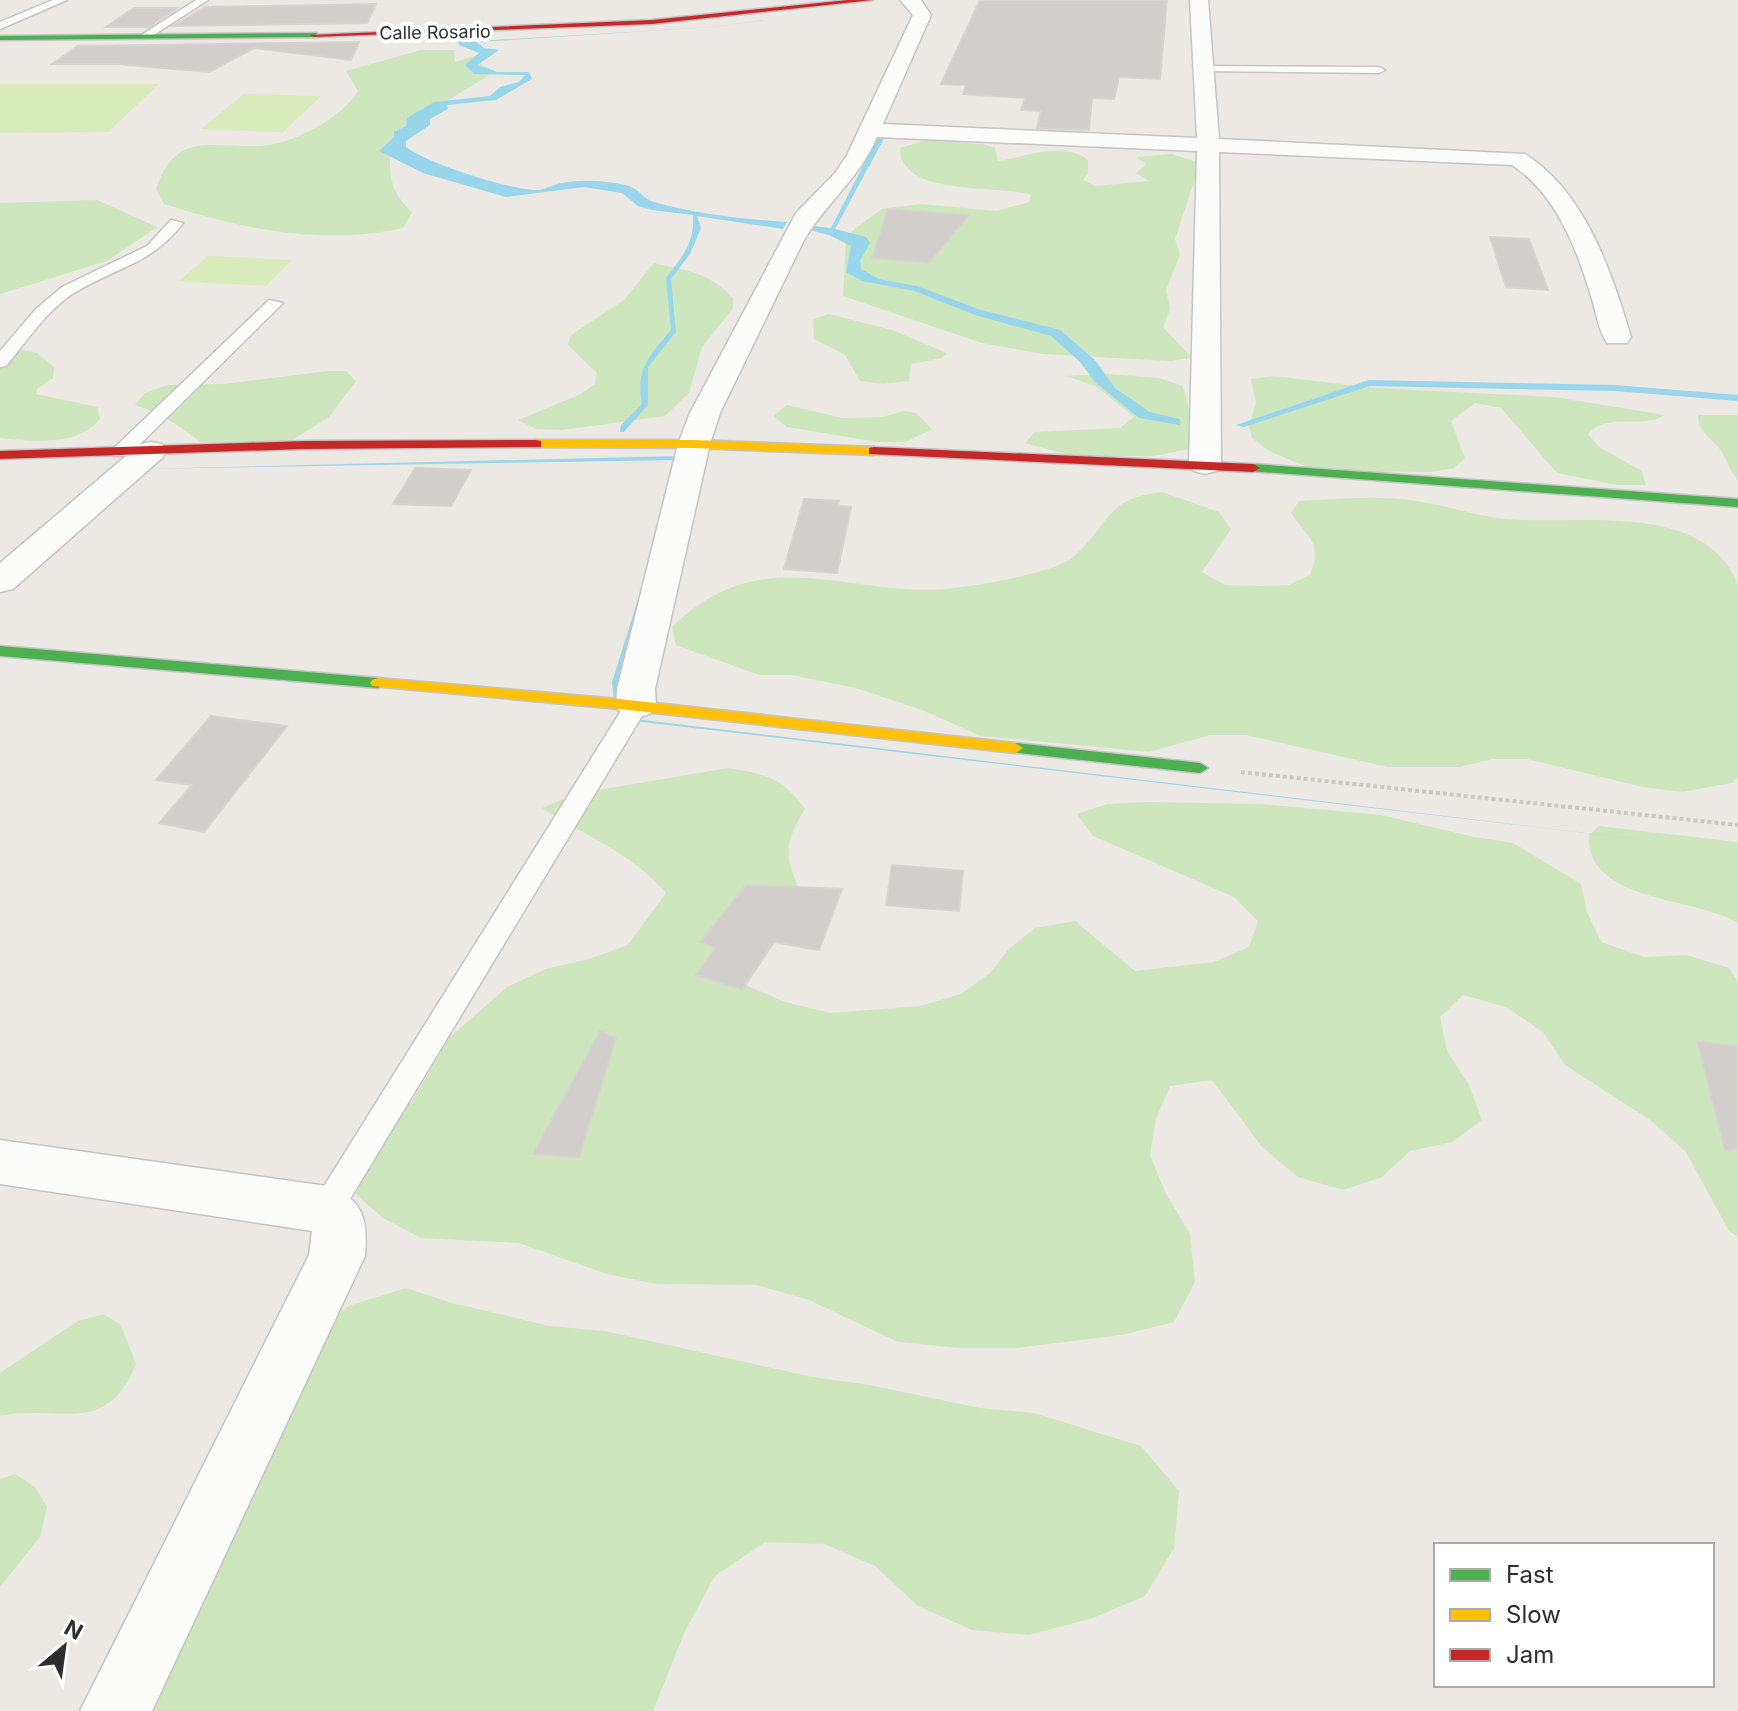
<svg xmlns="http://www.w3.org/2000/svg" width="1738" height="1711" viewBox="0 0 1738 1711" font-family="Inter,sans-serif">
<style>
.green{fill:#cee6be}
.pitch{fill:#d9eabb}
.water{fill:#99d6ec}
.lines{fill:none;stroke-linecap:round;stroke-linejoin:round}
.stream{fill:#99d6ec;fill-rule:evenodd}
.building{fill:#d1cecb;stroke:#d7d4d0;stroke-width:2}
.lane-casing{stroke:#c5c4c5;stroke-width:3}
.street-casing{stroke:#c5c4c5;stroke-width:3}
.fast-casing{stroke:#c5c4c5;stroke-width:3}
.slow-casing{stroke:#c5c4c5;stroke-width:3}
.jam-casing{stroke:#c5c4c5;stroke-width:3}
.path{stroke:#c9c9c8;stroke-width:4;stroke-dasharray:4 3;stroke-linecap:butt}
.lane{fill:#fcfcfb;fill-rule:evenodd}
.street{fill:#fcfcfb;fill-rule:evenodd}
.fast{fill:#4caf50;fill-rule:evenodd}
.slow{fill:#ffc107;fill-rule:evenodd}
.jam{fill:#c62828;fill-rule:evenodd}
.labels{text-anchor:middle;dominant-baseline:central;stroke-width:8;stroke-linejoin:round;paint-order:stroke}
.far-street-label{font-size:18px;fill:#2e2e2e;stroke:#fff}
</style>
<rect width="100%" height="100%" fill="#ece8e4"/>
<path class="green" d="M421,50h33l1,12 23,-7 4,6 -2,3 15,7 -73,46 -32,39c-1,26 4,39 22,56l-9,16c-82,18 -160,1 -239,-24l-8,-15c19,-57 52,-42 101,-43 33,0 84,-27 101,-55l-12,-20z
M927,140l55,4 13,4 3,13c29,-4 65,-21 90,-1v13l-5,7 12,6 54,-5 -13,-8 10,-9 -10,-7 36,-3 28,9 -25,76 5,16 -14,35 4,19 -7,18 29,31 -21,3 -129,-7 -60,-11 -139,-47 3,-57 6,-8 30,-22 39,-5 76,7 32,-9 2,-7c-32,-11 -131,3 -131,-47z
M97,200l60,27 -50,34 -107,33v-91z
M654,263c35,8 54,9 79,35v10l-31,39 -13,46 -24,23 -103,14 -26,-1 -18,-9 63,-26 14,-10 2,-11 -29,-28 3,-10 53,-35z
M829,314l63,16 55,23 -5,5 -31,6 -2,17 -26,3 -23,-3 -15,-26 -31,-16 -1,-20z
M9,347l28,6 17,14 -1,11 -16,11 -1,5 61,13 3,12c-22,28 -69,22 -100,19v-89z
M328,371h18l10,10 -27,36 -38,24 -90,1 -39,-27 -27,-10 10,-12 23,-8 56,-1z
M1108,374l51,4 24,8 6,24 18,24 -4,12 -48,10h-81l-49,-13 10,-11 85,-4 14,-11 -38,-31 -30,-10z
M1274,376l100,12 180,9 111,18c-25,15 -56,-4 -77,19l11,13 43,24 4,14h-29l-60,-12 -56,-65 -26,-5 -24,18 14,37 -11,10 -23,4 -114,-1 -48,-20 -17,-13 -3,-12 7,-23 -5,-24z
M787,405l55,13 40,-1 22,-6 12,2 16,16 -26,13h-28l-91,-15 -14,-11z
M1698,415h40v65c-9,-10 -10,-18 -16,-28 -9,-14 -24,-19 -24,-37z
M1162,492l57,20 12,17 -29,43 23,13 34,1 30,-1 21,-10c13,-33 -2,-37 -19,-62l8,-12c39,-2 79,-6 117,0 30,4 59,15 90,18 71,7 199,-20 232,66v193l-7,5 -49,9 -39,-5 -116,-28h-35l-32,8h-72l-142,-32h-36l-61,17 -168,-16 -59,-26 -66,-22 -64,-13h-33l-83,-30 -4,-18c96,-93 182,-23 290,-40 24,-3 94,-15 111,-30 39,-33 29,-58 89,-65z
M728,768c37,6 54,9 77,41 -32,51 -9,53 -1,105l-60,42 4,30 37,16 45,11 91,-7 40,-12 29,-21 19,-24 26,-21 40,-7 60,50 79,-9 35,-15 9,-26 -24,-24 -141,-61 -16,-22 31,-10 37,-2 117,2 119,11 93,22 39,6 68,41 6,28 14,30 43,15 43,-2 42,13 9,14v255l-9,-6 -43,-79 -36,-32 -85,-55 -22,-33 -37,-25 -43,-12 -23,22 7,34 22,34 13,35 -30,22 -42,9 -28,26 -39,13 -45,-13 -36,-30 -50,-67 -42,6 -14,33 -6,36 15,37 25,42 5,48 -21,40 -52,13 -107,13h-57l-60,-6 -89,-42 -52,-15 -100,-1 -50,-10 -88,-31 -98,-5 -38,-20 -31,-27 25,-62 34,-26 38,-65 58,-51 39,-18 43,-10 39,-14 38,-52c-34,-40 -81,-57 -124,-85l33,-14z
M1599,826l139,16v81c-40,-26 -153,-20 -149,-88z
M406,1288l46,15 98,23 55,5 208,46 56,8 111,23 54,5 107,33 38,45 -5,57 -29,48 -52,22 -64,17 -57,-5 -54,-24 -43,-40 -51,-22 -59,-2 -50,34 -30,55 -32,80h-518l174,-371 39,-34z
M104,1314l17,11 15,39c-29,74 -78,40 -136,52v-43l78,-52z
M15,1474l20,13 12,20 -7,30 -40,50v-108z"/>
<path class="pitch" d="M0,84h159l-51,48 -108,1z
M244,94l77,2 -38,36 -82,-3z
M208,256l84,4 -26,26 -87,-5z"/>
<path class="water" d="M901,2l-188,25 -236,15 7,6 15,2 -22,15 20,7h32l3,7 -36,21 -49,5 1,4 -18,10v6l-24,16v6c20,16 107,44 132,43 9,-1 16,-6 24,-7 19,-4 48,-2 67,3 10,3 14,13 25,16 41,12 90,17 133,20l-4,7 -86,-13 4,12 -11,26 -19,25 5,53 -28,35v38l-24,27h-4l1,-7 21,-21c-7,-35 8,-49 29,-74l-5,-52c17,-22 29,-36 27,-63l-41,-5 -14,-4 -16,-13 -38,-6 -78,10 -83,-24 -44,-22 15,-14v-5l12,-6 1,-8 27,-16 56,-6 10,-9 19,-5 6,-7 -51,-1 -9,-9 14,-12 -20,-8 -2,-7h20v3l235,-14z
M880,133h7l-52,96 31,8 4,6 -10,18 1,8 18,10 38,7 64,24 79,20 35,30 20,28 35,24 30,7v6l-41,-7 -44,-36 -15,-20 -29,-26 -76,-21 -61,-24 -52,-10 -16,-9 5,-26 -22,-11 -28,-7 3,-3 27,3z
M679,456l7,7 -68,218 2,31 6,6 1112,133 -1113,-131 -10,-11 -3,-27 69,-219 -3,-3 -536,9z"/>
<g class="lines">
<path class="stream" d="M1369,380l246,5 123,10v6l-123,-10 -245,-5 -126,41 -8,-2z"/>
</g>
<path class="building" d="M980,0h187l-7,79 -41,-2 -5,22 -22,-1 -3,32 -52,-2 4,-17 -20,-1 4,-12 -62,-4 3,-9 -25,-1z
M376,4l-9,19 -194,3 32,-19z
M134,8h43l-28,19h-43z
M359,42l-8,18 -97,-12 -45,24 -92,-8h-65l26,-18z
M888,209l81,6 -40,48 -57,-5z
M1490,237l39,2 19,51 -42,-3z
M415,468l56,2 -20,36 -58,-2z
M804,499l35,2 -1,5 13,1 -14,66 -53,-4z
M211,716l76,10 -83,106 -45,-9 33,-38 -36,-5z
M892,865l71,6 -4,40 -73,-6z
M746,885l96,4 -23,61 -45,-8 -32,48 -46,-15 19,-27 -15,-6z
M600,1031l16,7 -37,120 -46,-4z
M1697,1041l41,5v103l-13,2z"/>
<g class="lines">
<g class="lane-casing">
<path id="lane" d="M53,0h14l-67,29v-7z
M196,0h12l-59,38 -9,-2z
M1199,66l180,1 6,3 -6,3 -176,-2z
M171,220l12,3c-32,42 -67,44 -109,70 -27,17 -47,48 -68,73l-6,1v-16l36,-42 26,-22 85,-41z
M269,300l14,3 -155,153h-14v-8z
M636,699l12,7 -310,513 -11,4 -11,-4 -5,-10 5,-10 308,-493z"/>
</g>
<g class="street-casing">
<path id="street" d="M900,0h21l10,15 -48,109 314,14 -7,-138h18l11,139 306,15c61,39 86,117 106,183l-4,6h-20c-9,-13 -11,-32 -16,-47 -15,-49 -35,-102 -79,-131l-293,-13 2,312 -5,7 -11,3 -11,-3 -5,-7 8,-313 -320,-14c-18,42 -50,65 -73,103l-84,173 -10,31 -55,245 1,17 -6,8 -14,4 -14,-4 -6,-8 1,-17 61,-245 12,-31 106,-200 39,-40 12,-18 66,-140z
M151,442l11,2 5,7 -5,7 -149,131 -13,3v-29l140,-119z
M0,1140l327,46c37,13 41,34 38,70l-213,455h-72l229,-456 3,-24 -312,-47z"/>
</g>
<g class="fast-casing">
<path id="fast" d="M317,33l-3,4 -314,3v-4z
M1253,464l485,35v8l-490,-36v-6z
M0,646l378,32 8,5 -8,5 -378,-32z
M1015,743l185,20 8,5 -8,5 -191,-21 -2,-4 2,-4z"/>
</g>
<g class="slow-casing">
<path id="slow" d="M536,440h158l180,7 6,4 -6,4 -180,-7 -163,-1v-6z
M378,678l241,21 396,44 8,5 -8,5 -396,-44 -247,-23 -2,-3 2,-3z"/>
</g>
<g class="jam-casing">
<path id="jam" d="M848,0h25l-221,24 -338,13 -4,-2 342,-15z
M536,440l5,1v6l-236,2 -305,10v-8l305,-10z
M874,447l379,17 7,4 -7,4 -384,-18v-6z"/>
</g>
<path class="path" d="M1241,772l497,53"/>
<use href="#lane" class="lane"/>
<use href="#street" class="street"/>
<use href="#fast" class="fast"/>
<use href="#slow" class="slow"/>
<use href="#jam" class="jam"/>
</g>
<g class="labels">
<g class="far-street-label">
<text transform="translate(435 32) rotate(-1)">Calle Rosario</text>
</g>
</g>
<rect x="1434" y="1543" width="280" height="144" fill="#ffffff" stroke="#ababab" stroke-width="2"/>
<rect x="1450" y="1569" width="40" height="12" fill="#4caf50" stroke="#ababab" stroke-width="2"/>
<text x="1506" y="1583" font-size="24" fill="#2e2e2e">Fast</text>
<rect x="1450" y="1609" width="40" height="12" fill="#ffc107" stroke="#ababab" stroke-width="2"/>
<text x="1506" y="1623" font-size="24" fill="#2e2e2e">Slow</text>
<rect x="1450" y="1649" width="40" height="12" fill="#c62828" stroke="#ababab" stroke-width="2"/>
<text x="1506" y="1663" font-size="24" fill="#2e2e2e">Jam</text>
<g transform="translate(64 1647) rotate(29)" stroke="#ffffff" stroke-width="6" paint-order="stroke">
<path d="M0-6L14 30L0 20L-14 30Z" fill="#2e2e2e"/>
<text y="-12" font-size="22" font-weight="bold" text-anchor="middle" fill="#2e2e2e">N</text>
</g>
</svg>
